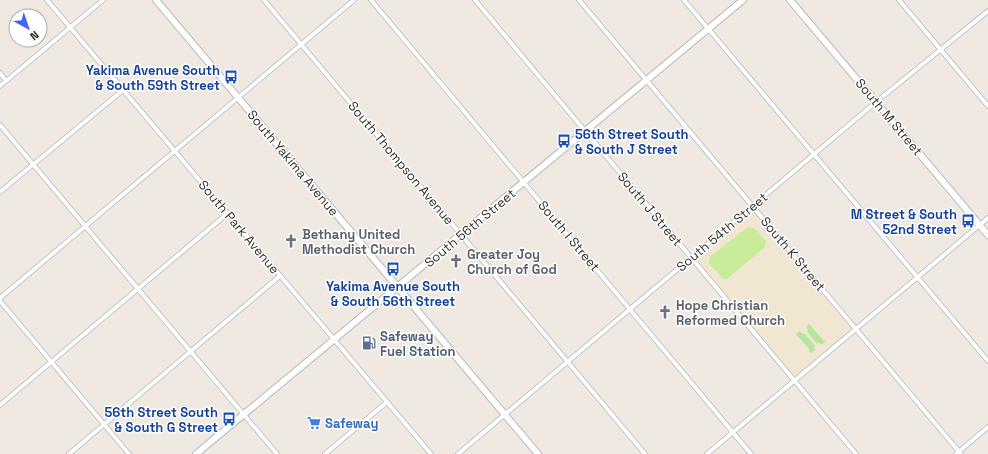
<svg xmlns="http://www.w3.org/2000/svg" width="988" height="454" viewBox="0 0 988 454" font-family="'Space Grotesk',sans-serif">
<style>
.education{fill:#f0e6d1}
.green{fill:#b6e59e}
.pitch{fill:#c9ec9a}
.lines{fill:none;stroke-linecap:round;stroke-linejoin:round}
.street-casing{stroke:#b4b7c1;stroke-width:5.5}
.secondary-casing{stroke:#b4b7c1;stroke-width:8}
.street{stroke:#fff;stroke-width:4}
.secondary{stroke:#fff;stroke-width:6}
.labels{text-anchor:middle;dominant-baseline:central;stroke-width:3;stroke-linejoin:round;paint-order:stroke}
.transit-label{font-size:13px;font-weight:bold;fill:#164399;stroke:#fff;text-anchor:end}
.street-label{font-size:13px;fill:#2e2e2e;stroke:#fff}
.worship-label{font-size:13px;font-weight:bold;fill:#5b616d;stroke:#fff;text-anchor:start}
.service-label{font-size:13px;font-weight:bold;fill:#4e5e75;stroke:#fff;text-anchor:start}
.shop-label{font-size:13px;font-weight:bold;fill:#366cbe;stroke:#fff;text-anchor:start}
</style>
<rect width="100%" height="100%" fill="#efe9e1"/>
<path class="education" d="M753,206l103,123 -61,52 -103,-123z"/>
<path class="green" d="M809,324l14,16 3,1 -5,4 -2,-3 -2,2 -10,-13 1,-1 -2,-3z
M800,331l2,3 2,-1 11,13 -2,1 2,3 -4,3 -2,-1 1,-2 -14,-16z"/>
<path class="pitch" d="M748,227l6,1 12,13 -1,6 -38,32h-4l-14,-16 1,-6z"/>
<g class="lines">
<g class="street-casing">
<path id="street" d="M47,0l384,454
M264,0l381,454
M371,0l380,454
M475,0l381,454
M579,0l382,454
M684,0l304,361
M899,0l89,106
M0,73l6,8
M0,86l103,-86
M0,125l277,329
M0,192l123,-102
M0,298l354,-298
M0,301l129,153
M0,405l228,-192
M69,454l211,-178
M325,454l62,-52
M458,454l418,-352 112,-91
M707,454l281,-236
M956,454l32,-27"/>
</g>
<g class="secondary-casing">
<path id="secondary" d="M156,0l382,454
M790,0l198,235
M196,454l547,-454"/>
</g>
<use href="#street" class="street"/>
<use href="#secondary" class="secondary"/>
</g>
<defs>
<g id="bus-bare" transform="scale(1.08)"><path d="M-5-6H5V4H4V6H2V4H-2V6H-4V4H-5ZM-3.5-4V0h7V-4ZM-3.5 1.2v1.5H-2V1.2ZM2 1.2v1.5H3.5V1.2Z" fill="#1a4fb4" stroke="#fff" stroke-width="2.5" paint-order="stroke"/></g>
<g id="church-bare" transform="scale(1.08)"><path d="M-1.2-6h2.4v3.5h3.3v2.4h-3.3V6h-2.4V-.1h-3.3v-2.4h3.3Z" fill="#6b7280" stroke="#fff" stroke-width="2.5" paint-order="stroke"/></g>
<g id="fuel-bare" transform="scale(1.08)"><path d="M-5.5-6h7V0h2V4h1.3V-2.5L3-4.5l.8-.8L6-3V5H2.5V1h-1V6h-7ZM-4.2-4.7v3.2H.2V-4.7Z" fill="#5c6f8a" stroke="#fff" stroke-width="2.5" paint-order="stroke"/></g>
<g id="supermarket-bare" transform="scale(1.08)"><path d="M-6-5.5h2.5l.6 2H6L4.5 2H-2.5L-4.4-4H-6ZM-1.5 3.2a1.3 1.3 0 1 0 .1 0ZM3 3.2a1.3 1.3 0 1 0 .1 0Z" fill="#3f7fe0" stroke="#fff" stroke-width="2.5" paint-order="stroke"/></g>
</defs>
<g fill-rule="evenodd">
<use href="#bus-bare" x="231" y="77"/>
<use href="#bus-bare" x="564" y="141"/>
<use href="#bus-bare" x="968" y="221"/>
<use href="#church-bare" x="291" y="241"/>
<use href="#church-bare" x="456" y="261"/>
<use href="#bus-bare" x="393" y="269"/>
<use href="#church-bare" x="665" y="312"/>
<use href="#fuel-bare" x="369" y="343"/>
<use href="#bus-bare" x="229" y="419"/>
<use href="#supermarket-bare" x="314" y="423"/>
</g>
<g class="labels">
<g class="transit-label">
<text x="220" y="70">Yakima Avenue South<tspan x="220" dy="15">&amp; South 59th Street</tspan></text>
<text x="575" y="134" text-anchor="start">56th Street South<tspan x="575" dy="15">&amp; South J Street</tspan></text>
<text x="957" y="214">M Street &amp; South<tspan x="957" dy="15">52nd Street</tspan></text>
<text x="393" y="286" text-anchor="middle">Yakima Avenue South<tspan x="393" dy="15">&amp; South 56th Street</tspan></text>
<text x="218" y="412">56th Street South<tspan x="218" dy="15">&amp; South G Street</tspan></text>
</g>
<g class="street-label">
<text transform="translate(889 117) rotate(50)">South M Street</text>
<text transform="translate(293 163) rotate(50)">South Yakima Avenue</text>
<text transform="translate(401 163) rotate(50)">South Thompson Avenue</text>
<text transform="translate(650 209) rotate(50)">South J Street</text>
<text transform="translate(239 227) rotate(50)">South Park Avenue</text>
<text transform="translate(470 228) rotate(-40)">South 56th Street</text>
<text transform="translate(722 232) rotate(-40)">South 54th Street</text>
<text transform="translate(569 236) rotate(50)">South I Street</text>
<text transform="translate(793 254) rotate(50)">South K Street</text>
</g>
<g class="worship-label">
<text x="302" y="234">Bethany United<tspan x="302" dy="15">Methodist Church</tspan></text>
<text x="467" y="254">Greater Joy<tspan x="467" dy="15">Church of God</tspan></text>
<text x="676" y="305">Hope Christian<tspan x="676" dy="15">Reformed Church</tspan></text>
</g>
<g class="service-label">
<text x="380" y="336">Safeway<tspan x="380" dy="15">Fuel Station</tspan></text>
</g>
<g class="shop-label">
<text x="325" y="423">Safeway</text>
</g>
</g>
<g transform="translate(28 28) rotate(140)"><circle r="19" fill="#ffffff" stroke="#ababab"/>
<path d="M0-3L7 15L0 10L-7 15Z" fill="#4264fb"/>
<text y="-6" font-size="11" font-weight="bold" text-anchor="middle" fill="#2e2e2e">N</text>
</g>
</svg>
